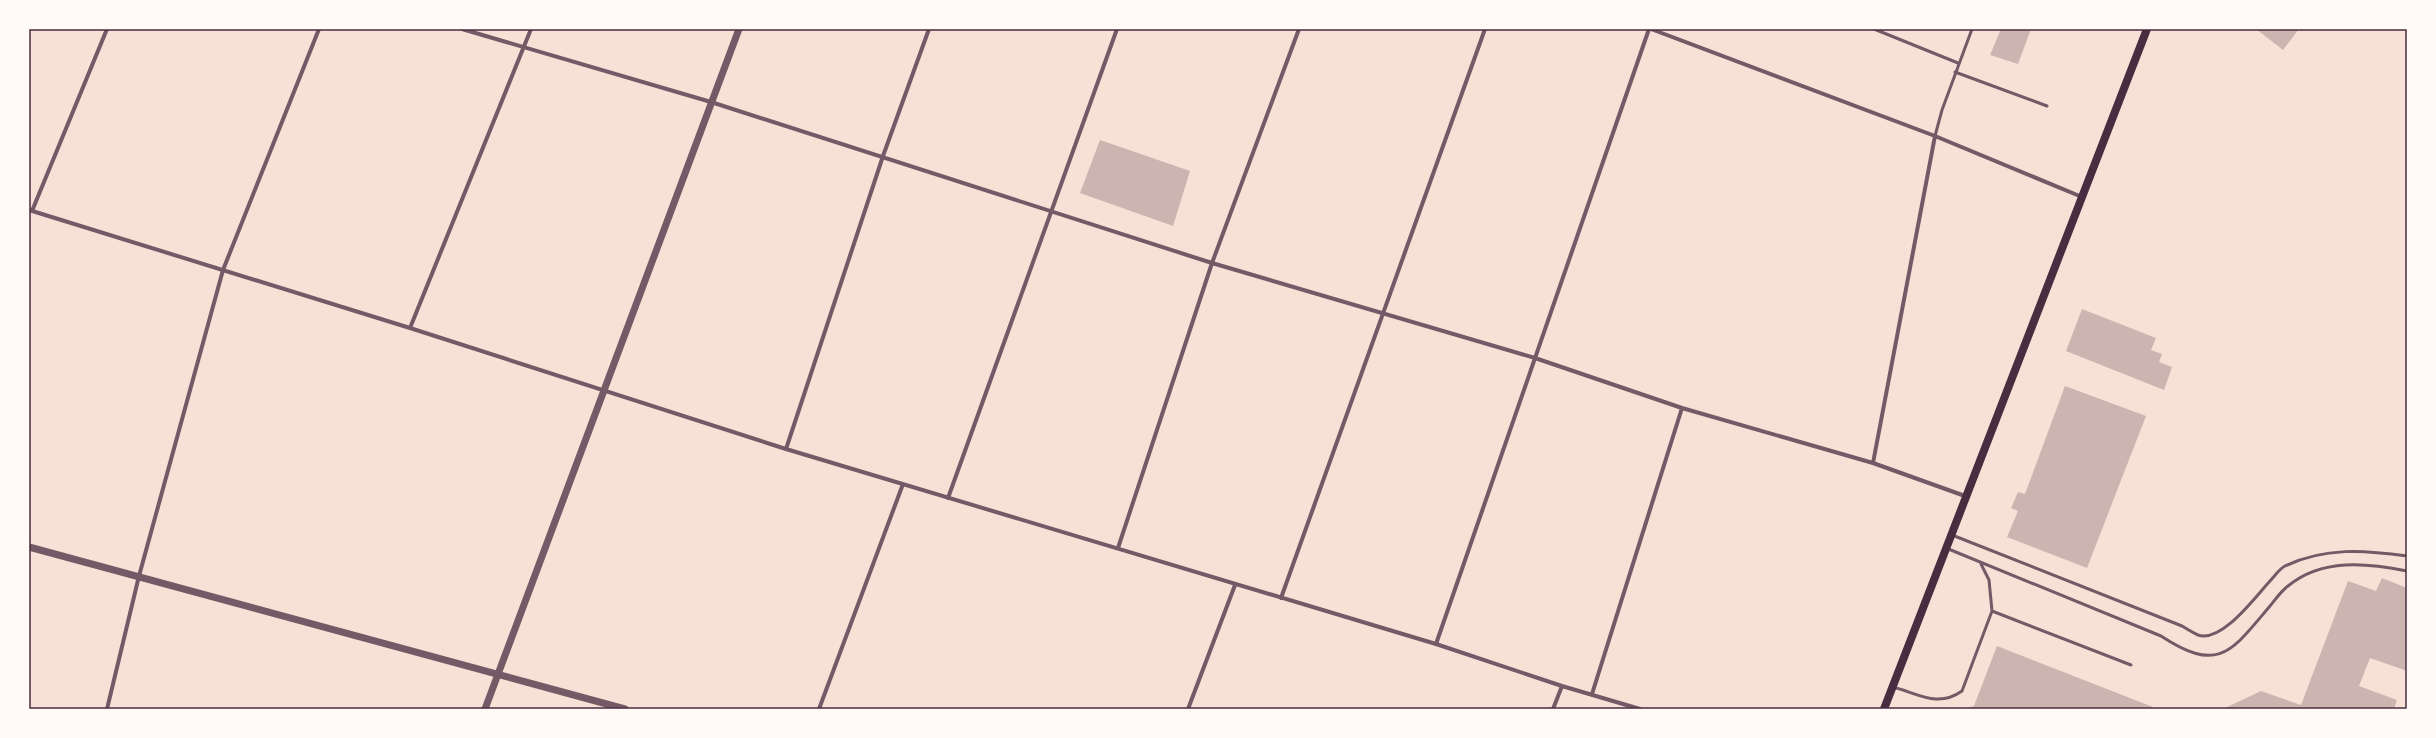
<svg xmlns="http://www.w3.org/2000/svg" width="2436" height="738" viewBox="0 0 2436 738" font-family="Cabin,sans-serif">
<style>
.building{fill:#ccb4b1}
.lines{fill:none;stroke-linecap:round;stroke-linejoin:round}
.service{stroke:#755966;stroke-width:3}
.minor{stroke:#755966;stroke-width:4}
.tertiary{stroke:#755966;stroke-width:7}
.secondary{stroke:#4a2c40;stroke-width:8}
.neatline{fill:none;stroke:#4a2c40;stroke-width:1.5}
</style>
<rect width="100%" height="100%" fill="#f7e1d7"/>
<path class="building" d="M2001,29h30l-13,35 -28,-9z
M2256,29h43l-16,21z
M1100,140l90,31 -17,55 -93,-33z
M2082,309l74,29 -5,12 11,4 -3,8 13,5 -8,23 -98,-39z
M2065,386l81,30 -59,152 -80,-31 11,-26 -7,-3 7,-16 7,2z
M2382,578l25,10v83l-37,-13 -11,28 38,14 -3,9h-171l38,-18 40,14 47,-124 28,10z
M1997,646l156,61 -1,2h-187l9,-3z"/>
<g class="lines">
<path class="service" d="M1874,29l84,34
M1955,72l92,34
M1935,136l7,-26 30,-81
M1952,535l230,91c5,3 11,7 16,9 24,8 57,-38 72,-54 5,-5 9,-12 15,-15 40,-19 79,-16 122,-10
M1946,548l215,88c58,38 70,16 109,-30 5,-6 11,-15 18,-20 34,-28 79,-23 119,-15
M1992,611l139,54
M1893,687c26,7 45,21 69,4l30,-80 -3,-31 -8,-16"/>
<path class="minor" d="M462,29l249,73 501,161 323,95 147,50 191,55 92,33
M1651,29l284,107 147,61
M29,210l381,118 376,121 650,195 126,42 78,23
M32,211l75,-182
M410,328l121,-299
M786,449l97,-293 46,-127
M1873,463l62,-327
M948,498l169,-469
M1118,548l94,-285 87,-234
M1281,598l204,-569
M1436,644l213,-615
M1592,694l90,-286
M107,709l32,-133 84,-306 96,-241
M819,709l84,-225
M1188,709l47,-124
M1553,709l9,-23"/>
<path class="tertiary" d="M29,547l596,162
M485,709l254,-680"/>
<path class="secondary" d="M1884,709l263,-680"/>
</g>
<rect width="2436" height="738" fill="none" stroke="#fffaf5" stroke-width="60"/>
<rect x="30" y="30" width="2376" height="678" class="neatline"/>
</svg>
